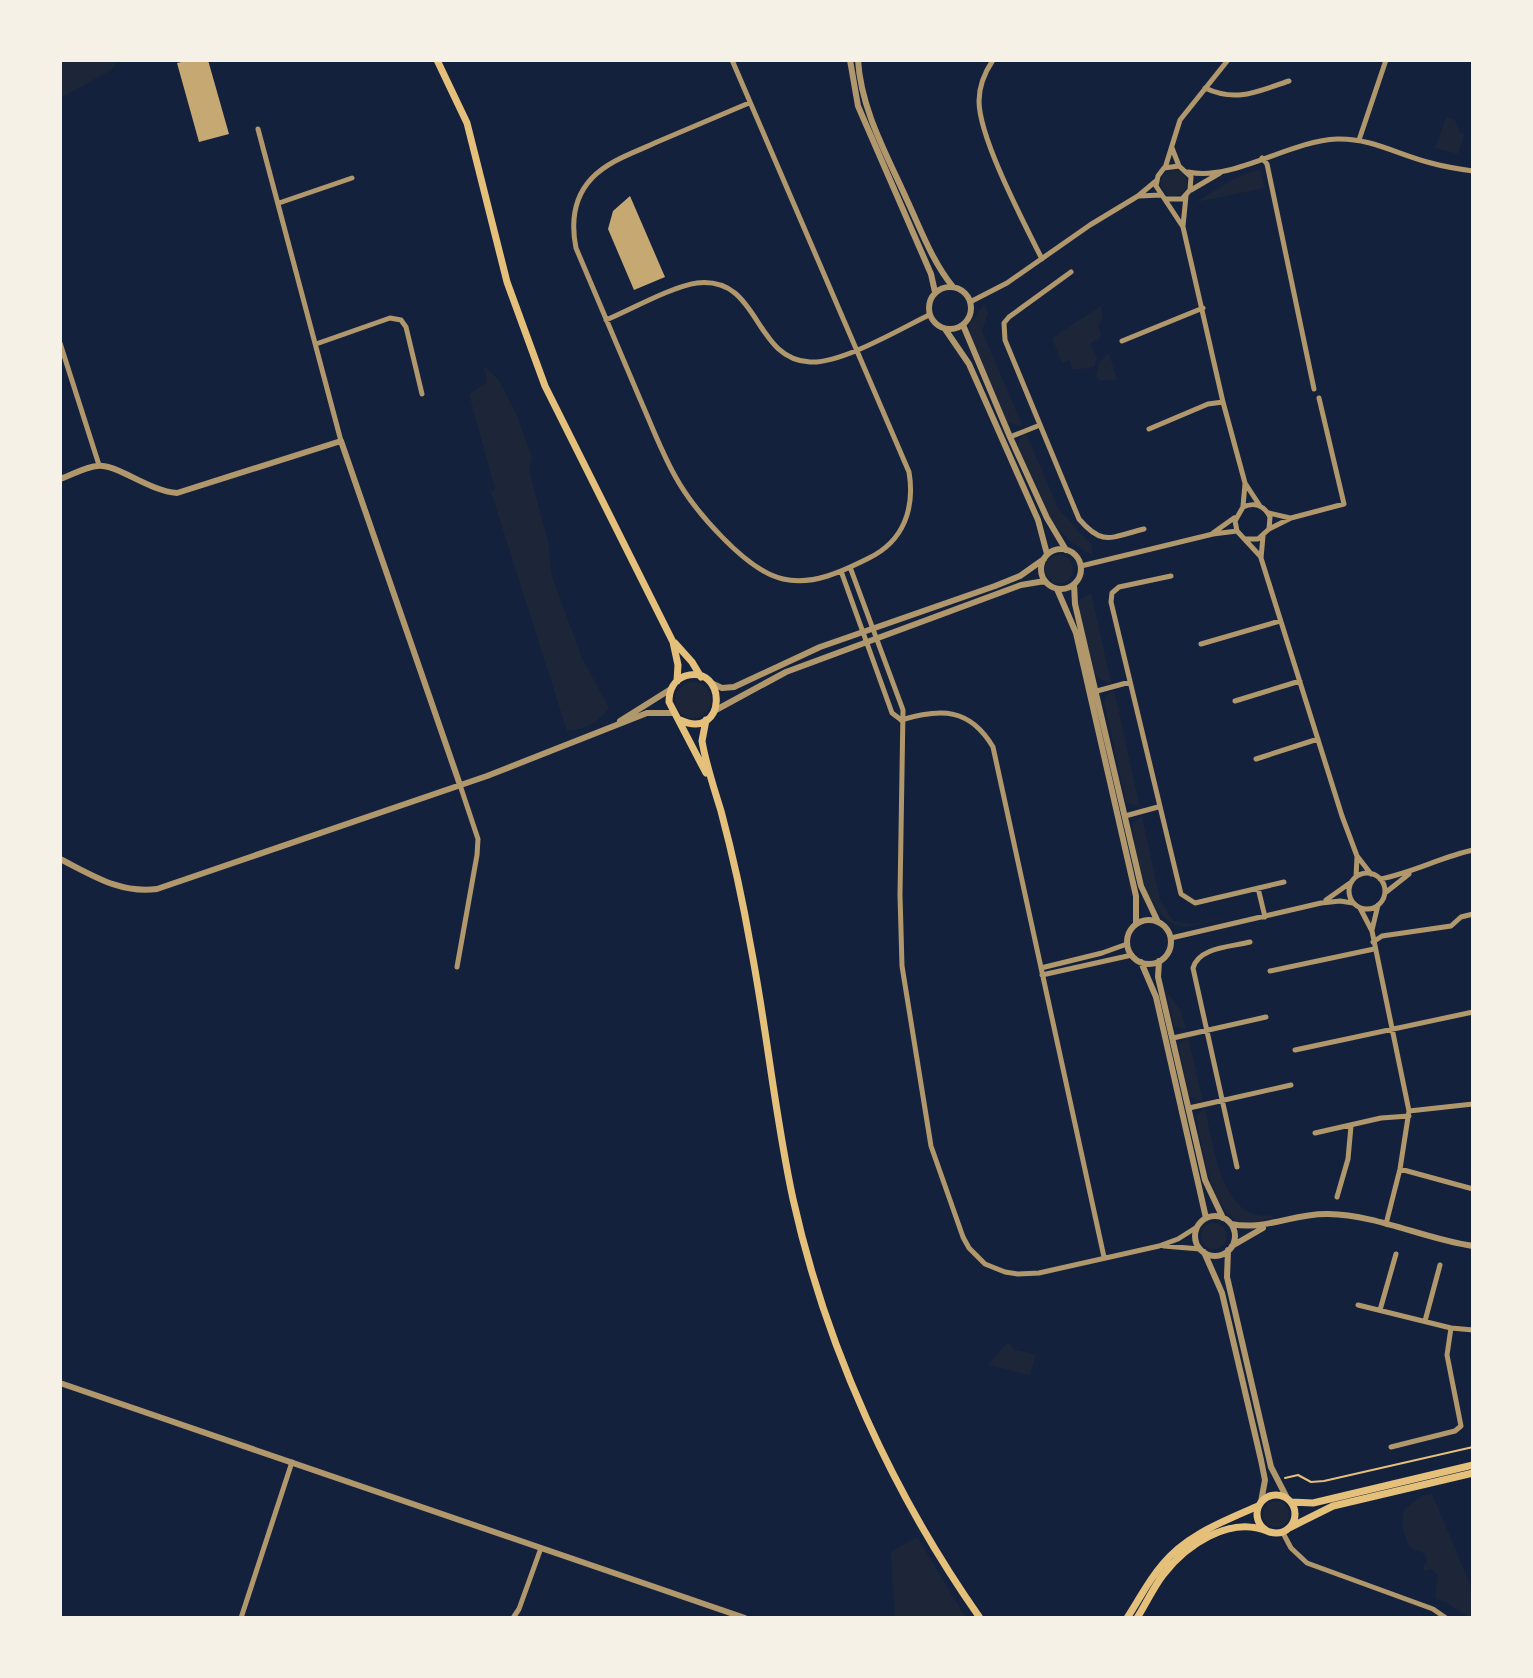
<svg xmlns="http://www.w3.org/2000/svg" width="1533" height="1678" viewBox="0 0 1533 1678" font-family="Rubik,sans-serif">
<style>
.green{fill:#1d2539}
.building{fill:#c6a872}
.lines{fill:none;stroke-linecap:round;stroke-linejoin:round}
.path{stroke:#e5c07b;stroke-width:2}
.minor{stroke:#b1986c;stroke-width:5}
.tertiary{stroke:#b1986c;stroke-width:6}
.secondary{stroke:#e5c07b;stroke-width:7}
</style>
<rect width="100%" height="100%" fill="#14213d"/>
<path class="green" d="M60,60h55v8l-55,30z
M1446,117l9,3 5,13 4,1 -6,20 -23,-6z
M1260,169l5,19 -69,14 39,-24z
M1161 183a13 13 0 1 1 26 0a13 13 0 1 1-26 0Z
M984,304l4,9 -6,18 40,94 -2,1 -13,-4 -37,-83v-15z
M1101,306l2,11 -5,8 3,9 -2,5 -9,4 7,15 -3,9 -21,3 -4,-10 -7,3 -10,-25z
M1109,353l8,27h-18l-3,-3 3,-14z
M484,366l15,14 17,33 16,44 -3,13 19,72 4,35 30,81 27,50c-10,14 -25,22 -42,23l-76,-239 4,-3 -26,-95 18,-12z
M1026,433l33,77 32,34 2,11c-46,-20 -58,-66 -75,-109l1,-7z
M1045 569a14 14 0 1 1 28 0a14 14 0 1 1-28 0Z
M1091,593l20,89 -3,1 -12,-7 -19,-72v-3z
M675 700a18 18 0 1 1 36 0a18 18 0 1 1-36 0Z
M1114,690l26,118 -14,-6 -22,-100 3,-7z
M1142,816l18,84 13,21 19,3 64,-14 -71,17c-38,-3 -48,-67 -53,-98l1,-6z
M1166,991l15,20 5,18 -12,-3z
M1188,1037l15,64 -7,-1 -7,-4 -11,-51z
M1205,1108c8,34 16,116 67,107v3c-9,1 -21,7 -31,4 -31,-10 -39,-78 -45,-106z
M1201 1236a13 13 0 1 1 26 0a13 13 0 1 1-26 0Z
M1008,1342l6,8 22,4 -6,21 -42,-10z
M1432,1494l41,97 -3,27 -23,-15 -12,-5 3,-22 -6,-7 -8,2 -1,-4 4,-6 -2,-7 -16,-7 -7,-20 2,-17 17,-14z
M1263 1514a13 13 0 1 1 26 0a13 13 0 1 1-26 0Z
M917,1537l49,81h-71l-4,-66z"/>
<path class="building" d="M190,60h18l21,74 -30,8 -22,-79z
M630,196l35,81 -31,13 -26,-61 5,-18z"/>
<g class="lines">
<path class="path" d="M1285,1478l13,-3 13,7 13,-1 149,-34"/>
<path class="minor" d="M732,60l177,412c6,36 -5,69 -40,86 -26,13 -56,28 -86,21 -37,-8 -90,-70 -108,-103 -14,-25 -24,-52 -35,-77 -22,-51 -43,-101 -64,-151 -5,-25 -2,-51 16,-70 17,-18 44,-26 65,-36 31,-13 62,-26 92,-39
M993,60c-8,12 -14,26 -14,41 0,37 45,122 63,158
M1205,88c32,15 53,3 84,-7
M258,129l83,312
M1359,140l27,-80
M1172,148l7,18
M1262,158l5,6 47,225
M1165,168l15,-48 48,-60
M1188,172c44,10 101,-31 149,-33 35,-1 61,16 94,24 14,4 28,6 42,8
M1191,190l29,-17
M1139,196l22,-1
M1166,199h16l8,-9 1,-13 -12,-11 -15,2 -6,8 -2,10 27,41 40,175 22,81 15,23
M279,203l73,-25
M1183,226l3,-30
M1071,272l-62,45 -5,6 1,17 74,179c24,28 32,18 65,10
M970,302l37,-19 83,-58 48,-29 18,-15
M606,320c24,-10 67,-34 91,-37 64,-7 55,76 113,79 31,2 90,-33 119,-47
M1122,341l81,-33
M60,343l39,122
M316,344l74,-26 11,2 5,7 16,67
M1149,429l59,-25 15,-2
M1010,437l30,-12
M1243,506l2,-22
M1269,513l21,5
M1269,529l22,-11 53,-14 -25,-106
M1213,533l21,-15
M1263,536l-2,22 81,258 15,40 14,18
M1245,539h13l11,-10 1,-12c-6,-12 -16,-15 -27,-10l-8,14 2,10 24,26
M1081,566l132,-32 24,-3
M850,567l53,143 -3,185 2,71 29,180 32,91 6,11 16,16 20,8 13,2 21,-1 120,-27 19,-7 19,-12
M841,571l51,142 8,6
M1171,576l-52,11 -7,6 -1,9 70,292 14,9 89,-21
M1201,644l79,-23
M1097,691l33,-9
M1235,701l65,-20
M901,720c40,-12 69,-12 92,27l111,510
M1256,759l62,-20
M1125,816l33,-9
M1349 891a18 18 0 1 1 36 0a18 18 0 1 1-36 0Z
M1356,877l1,-20
M1380,879c32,-6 61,-22 93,-29
M1258,888l7,29
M1385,893l24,-19
M1326,900l24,-17
M1360,908l12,23 37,180 -9,58 -14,55
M1372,930l6,-25
M1171,938l150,-35 19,-2 13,2
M1373,942l9,-6 69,-10 10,-9 12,-3
M457,967l20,-112 1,-16 -18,-54
M1041,968l61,-15 25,-9
M1270,971l104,-22
M1042,975l90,-20
M1173,1038l93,-21
M1295,1050l178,-38
M1189,1108l102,-23
M1409,1111l64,-7
M1315,1133l66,-15 28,-2
M1237,1167l-44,-199c6,-21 38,-21 57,-26
M1400,1169l73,20
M1337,1197l11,-38 3,-33
M1164,1246l36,3
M1358,1305l93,23 22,2
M1380,1310l16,-56
M1425,1321l15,-56
M1391,1447l64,-16 6,-5 -14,-71 4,-27
M1283,1533l8,15 16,15 126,46 13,9
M241,1618l51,-156
M513,1618l6,-9 22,-61"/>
<path class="tertiary" d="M850,60l8,46 73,168 4,18
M858,60c3,50 29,95 49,140 14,30 25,61 46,87
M929 308a21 21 0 1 1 42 0a21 21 0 1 1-42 0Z
M963,325l47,112 37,81 19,32
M945,329l24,35 69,156 9,34
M60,479c12,-4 25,-12 37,-13 19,-3 51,25 80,27l164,-52 119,344
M1041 569a20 20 0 1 1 40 0a20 20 0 1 1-40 0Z
M1074,584l1,20 66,282 17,36
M1057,589l19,44 60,263v28
M711,683l11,5 12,-1 86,-40 175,-61 25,-10 24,-17
M714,711l72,-39 235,-87 24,-4
M620,721l51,-32
M60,859c32,16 60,35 97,30l330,-113 160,-63h26
M1127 942a22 22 0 1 1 44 0a22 22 0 1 1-44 0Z
M1159,961l-1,16 47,203 18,38
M1141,962l15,35 50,221
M1195 1236a20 20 0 1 1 40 0a20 20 0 1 1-40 0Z
M1231,1224c34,7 63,-11 97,-10 50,1 96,25 145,32
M1232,1246l31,-18
M1228,1250l-1,27 44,190 16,31
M1204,1252l18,41 39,167 4,20 -4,22
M60,1383l685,235"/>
<path class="secondary" d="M437,60l30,63 40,159 38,104 128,256 5,23 -1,16
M675,643l17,19 9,15
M680,720c47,22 48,-57 5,-44 -11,4 -16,14 -16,26l37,71
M706,720l-4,21c4,24 12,47 19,70 12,45 22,91 30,137 16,83 24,168 42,251 33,149 100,295 187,419
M1257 1514a19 19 0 1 1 38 0a19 19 0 1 1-38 0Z
M1291,1502l22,1 160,-38
M1291,1527l42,-21 140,-33
M1127,1618c12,-18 21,-37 35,-53 24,-30 62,-44 96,-59
M1137,1618c9,-14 16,-30 26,-43 23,-30 66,-59 104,-44"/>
</g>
<rect width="1533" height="1678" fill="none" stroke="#f6f1e7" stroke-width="124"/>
</svg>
